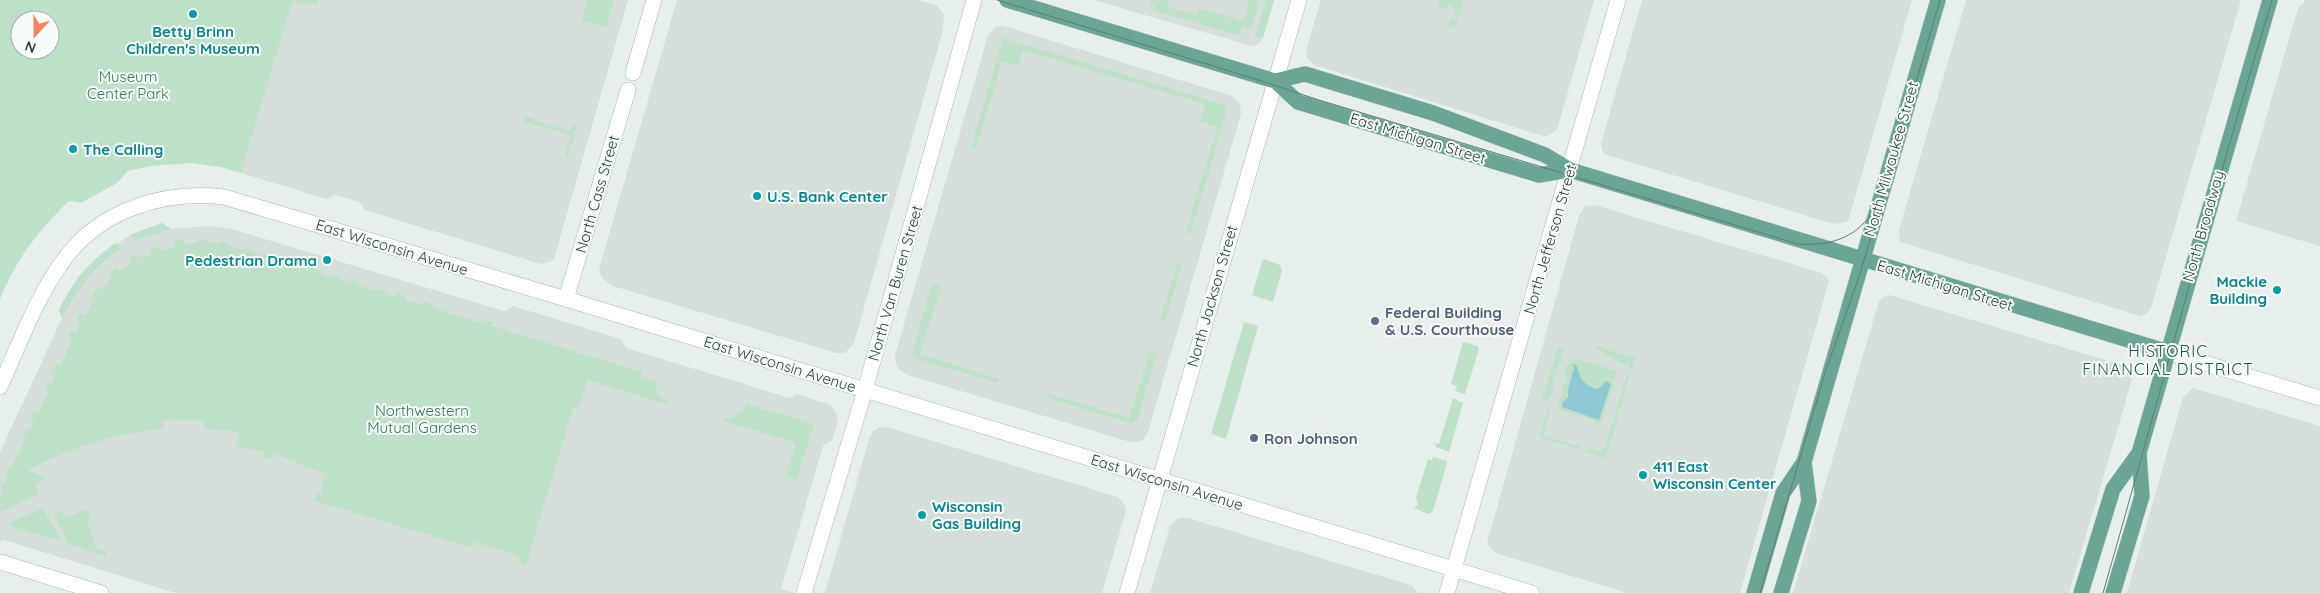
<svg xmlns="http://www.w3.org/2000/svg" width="2320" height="593" viewBox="0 0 2320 593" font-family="Quicksand,sans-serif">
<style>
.built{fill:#d4dfda}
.green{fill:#bfe0c8;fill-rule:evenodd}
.water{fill:#8ec9d4}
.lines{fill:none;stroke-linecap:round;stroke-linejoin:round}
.minor-casing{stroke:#a8b8b2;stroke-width:16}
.tertiary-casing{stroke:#a8b8b2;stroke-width:16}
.secondary-casing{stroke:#a4bbb3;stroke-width:16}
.primary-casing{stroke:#c2cac8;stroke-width:16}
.minor{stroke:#fff;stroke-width:15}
.tertiary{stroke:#fff;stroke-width:15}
.secondary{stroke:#fff;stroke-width:15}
.primary{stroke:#6aa596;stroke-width:15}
.tram{stroke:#5f7d75;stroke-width:1}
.culture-dot{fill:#0f9aa8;stroke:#f7fbf9;stroke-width:2}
.service-dot{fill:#5c6f8a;stroke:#f7fbf9;stroke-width:2}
.labels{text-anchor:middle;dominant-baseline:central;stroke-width:4;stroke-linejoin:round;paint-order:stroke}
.culture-label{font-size:15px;font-weight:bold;fill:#0d838f;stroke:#f7fbf9;text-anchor:start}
.park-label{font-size:15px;fill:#2d7a4b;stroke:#f7fbf9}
.street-label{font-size:15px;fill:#24423a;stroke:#f7fbf9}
.service-label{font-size:15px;font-weight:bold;fill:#4e5e75;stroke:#f7fbf9;text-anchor:start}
.neighbourhood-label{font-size:16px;letter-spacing:1px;fill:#1f5548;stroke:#f7fbf9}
</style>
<rect width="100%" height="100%" fill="#e6efeb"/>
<path class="built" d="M302,0h326l-74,259 -6,4 -7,1 -176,-54 -6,-8 -24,-7 -8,4 -86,-26 52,-172z
M677,0h242l18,6 7,9 -1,15 -89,313 -9,10h-9l-223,-67 -11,-8 -3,-9z
M1093,0h181l-11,38 -5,7 -6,1z
M1321,0h273l-37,130 -11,7 -232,-72 -7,-7 -1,-8z
M1642,0h270l-63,218 -3,4 -12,2 -227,-69 -4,-3 -2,-8z
M1966,0h275l-90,308 -5,6 -6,2 -240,-74 -1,-12z
M2306,0h14v246l-84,-25 62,-213z
M1004,26l228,70 8,8 1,10 -93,318 -5,8 -5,2h-8l-222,-67 -9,-5 -3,-6 -1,-9 93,-319 7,-9z
M1595,205l227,68 7,8 -89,312h-113l-132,-40 -8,-10 92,-327 6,-10z
M162,223l9,6 39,-3 22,3 272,82 9,-5 108,33 5,9 164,50 7,-4 33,11 6,7 2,10 -6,19 -9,5 -42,143 14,4h-619l-172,-53 -4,2v-90l62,-134 -3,-8 19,-33 18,-18 34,-24z
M1889,295l236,71 4,4 3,10 -63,213h-276l85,-289 4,-7z
M2193,388l127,38v167h-193l56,-196z
M880,427l10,1 228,69 7,9 1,5 -24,82h-277l44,-154 4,-8z
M1181,518h7l223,67 7,8h-268l20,-67 6,-6z"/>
<path class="green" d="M0,0h318l-2,5 -10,-3 -1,3 -12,-4 -52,172 -21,-6 -28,-4 -42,3 -22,5 -11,12 -36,20 -12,-2c-30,29 -53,58 -69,98zM20,20h30v30h-30z
M587,0h27l-8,27 -25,-6z
M1151,0h17l-1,6 29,9 3,-7 44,13 6,-21h11l-9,29 -9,-3 -3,10 -86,-26 1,-5 -4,-1z
M1266,0h8l-11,38 -8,-1z
M1439,0h25l-9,28 -7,-2 3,-8h5l-1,-8 -7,-6 -2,4h-8l-2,-3z
M1003,38l225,68 -37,127 -5,-1 31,-105 -17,-6 5,-17 -182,-54 -5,16 -16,-4 -26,87 -5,-2z
M526,116l9,3 -1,2 36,10 2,-6 5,1 -9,32 -3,-2 6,-21 -46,-13z
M162,223l9,6 -37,12 -4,-6z
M183,239l2,6 13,-3 1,-3 18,5 1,-3 10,2v3l16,4 1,-2 10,3 -1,3 9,2 1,-3 10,4v3l16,5 2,-3 9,3v3l7,2 1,-3 10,3 -1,3 12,4 2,-3 9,3 -1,3 8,2 1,-3 10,3 -1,3 16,5 3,1 1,-3 9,3v3l8,3 1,-4 10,3 -1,4 17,5 2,-4 10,4 -1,3 49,15 1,-3 10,2 -1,4 150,46 -1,4 16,5c-2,8 0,16 10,19l-1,4 -79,-24 -8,28 -5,-2 -48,159 -8,-3 1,-6 -44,-14 -3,6 -157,-47 2,-8 4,1 4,-20 -50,-20 -2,5 -10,-2 1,-5 -28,-6 2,-14 -35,-3 1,-9 -42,1 2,8c-49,4 -93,19 -136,41l14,6 2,4 -9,5 4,9 -39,18 1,-29 3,2 4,-9 -3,-2 4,-8 3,1 14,-29 -4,-2 4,-8 4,2 4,-8 -4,-2 4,-9 4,2 10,-21 -4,-2 4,-8 4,1 3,-7 -4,-2 5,-10 4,2 12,-26 -4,-2 4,-8 4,2 4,-8 -4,-2 4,-9 5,2 9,-17 -2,-3 6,-8 3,3 11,-12 -2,-4 6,-6 4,3 11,-8 -2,-4 10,-5 2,4 10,-4 -1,-4 9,-4 2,4 13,-3 -1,-5z
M116,243l4,6c-26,19 -43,40 -58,69l-3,-8c13,-28 31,-50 57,-67z
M1264,259l16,6 2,5 -9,32 -21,-7 10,-34z
M1177,263l5,2 -17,55 -5,-1z
M932,284l9,3 -21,67 79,25 -1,4 -84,-25 -2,-5z
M1244,322l14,4 -32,113 -15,-5z
M1463,342l15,4 1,3 -14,45 -10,-3 2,-5 -6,-2z
M1596,346l39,12 -4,12 -2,-1v-6h-8l-25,-15z
M1558,347l7,2 -12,32 1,10 -6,10 -6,-1z
M1150,351l7,2 -20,69 -3,-1 -1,3 -85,-26 1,-4 80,24z
M1574,360h6l37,11 -16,52 -44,-14 9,-31 -2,-9zM1577,366c2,12 8,21 21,23l8,-8 -9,37 -33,-10 -2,-5c9,-9 8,-23 12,-36z
M1630,374l-24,84 -20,-6 2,-4 10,4 6,-3 23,-74z
M1453,398l10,5 -14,49 -13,-5v-2l-3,-2 6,1z
M747,404l67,20 -17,55 -11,-3 10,-33 -73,-22 1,-4c11,4 19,-6 23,-13z
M1548,407l2,3 -7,26 36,10 2,4 -42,-13z
M1433,457l13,4 1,2 -14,48 -5,3 -14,-6 4,-3 -2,-7 12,-39 4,2z
M43,508l19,34 -52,-16 1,-4z
M87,509l4,9 -4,2 10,29 9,3 -1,4 -36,-12 -15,-30 7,-4 4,8z"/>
<path class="water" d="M1572,364l5,2c2,12 8,21 21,23l8,-8 5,3 -12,36 -37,-13v-4l6,-6v-8l6,-21z"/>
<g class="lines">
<g class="minor-casing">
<path id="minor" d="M633,73l21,-73
M566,299l62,-209
M1447,593l171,-593"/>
</g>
<g class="tertiary-casing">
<path id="tertiary" d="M2168,352l152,46
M0,562l101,31"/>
</g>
<g class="secondary-casing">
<path id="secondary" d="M0,387c19,-42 36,-89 63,-126 36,-51 101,-71 161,-64l342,102 966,294
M804,593l61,-203 109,-390
M1127,593l172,-593"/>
</g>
<g class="primary-casing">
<path id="primary" d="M1007,0l268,81 23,21 241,73 31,-5
M1275,81l30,-7 128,39 112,42 25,15 598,182
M1754,593l29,-100 21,-31 134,-462
M1781,593l28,-92 -5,-39
M2081,593l32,-104 26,-36 131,-453
M2113,593l29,-97 -3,-43"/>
</g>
<use href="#minor" class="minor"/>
<use href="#tertiary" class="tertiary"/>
<use href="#secondary" class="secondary"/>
<use href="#primary" class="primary"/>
<path class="tram" d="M997,0l249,76 73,24 479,144c43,3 70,-13 86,-54
M1760,593l66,-223 34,-96 80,-274
M2103,593c57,-198 109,-396 169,-593"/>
</g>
<g class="culture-dot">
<circle cx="193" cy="14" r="5"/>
<circle cx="73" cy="149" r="5"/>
<circle cx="757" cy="196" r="5"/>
<circle cx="327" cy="260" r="5"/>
<circle cx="2277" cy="290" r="5"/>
<circle cx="1643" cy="475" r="5"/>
<circle cx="922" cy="515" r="5"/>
</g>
<g class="service-dot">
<circle cx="1375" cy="321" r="5"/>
<circle cx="1254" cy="438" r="5"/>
</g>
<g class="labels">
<g class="culture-label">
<text x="193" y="31" text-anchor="middle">Betty Brinn<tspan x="193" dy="17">Children's Museum</tspan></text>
<text x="83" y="149">The Calling</text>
<text x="767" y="196">U.S. Bank Center</text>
<text x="317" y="260" text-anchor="end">Pedestrian Drama</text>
<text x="2267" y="281" text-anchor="end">Mackie<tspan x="2267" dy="17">Building</tspan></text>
<text x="1653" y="466">411 East<tspan x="1653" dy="17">Wisconsin Center</tspan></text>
<text x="932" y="506">Wisconsin<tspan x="932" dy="17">Gas Building</tspan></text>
</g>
<g class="park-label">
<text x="128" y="76">Museum<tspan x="128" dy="17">Center Park</tspan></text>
<text x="422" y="410">Northwestern<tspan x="422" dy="17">Mutual Gardens</tspan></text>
</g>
<g class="street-label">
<text transform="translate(1418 138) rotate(17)">East Michigan Street</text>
<text transform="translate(1891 159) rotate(-74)">North Milwaukee Street</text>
<text transform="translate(597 194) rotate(-74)">North Cass Street</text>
<text transform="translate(2203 226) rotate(-74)">North Broadway</text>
<text transform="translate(1550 239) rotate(-74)">North Jefferson Street</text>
<text transform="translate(392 247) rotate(17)">East Wisconsin Avenue</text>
<text transform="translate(895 283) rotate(-74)">North Van Buren Street</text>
<text transform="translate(1945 285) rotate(17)">East Michigan Street</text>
<text transform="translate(1212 296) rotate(-74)">North Jackson Street</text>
<text transform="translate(780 364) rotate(17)">East Wisconsin Avenue</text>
<text transform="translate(1167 482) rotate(17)">East Wisconsin Avenue</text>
</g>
<g class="service-label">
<text x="1385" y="312">Federal Building<tspan x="1385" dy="17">&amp; U.S. Courthouse</tspan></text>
<text x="1264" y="438">Ron Johnson</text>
</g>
<g class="neighbourhood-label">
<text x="2168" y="351">HISTORIC<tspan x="2168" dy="18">FINANCIAL DISTRICT</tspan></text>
</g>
</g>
<g transform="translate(35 35) rotate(201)"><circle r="24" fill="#f7fbf9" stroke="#a3b1ad"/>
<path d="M0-4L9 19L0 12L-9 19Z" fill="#f4845f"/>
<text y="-8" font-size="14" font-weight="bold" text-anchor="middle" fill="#24423a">N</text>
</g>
</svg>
